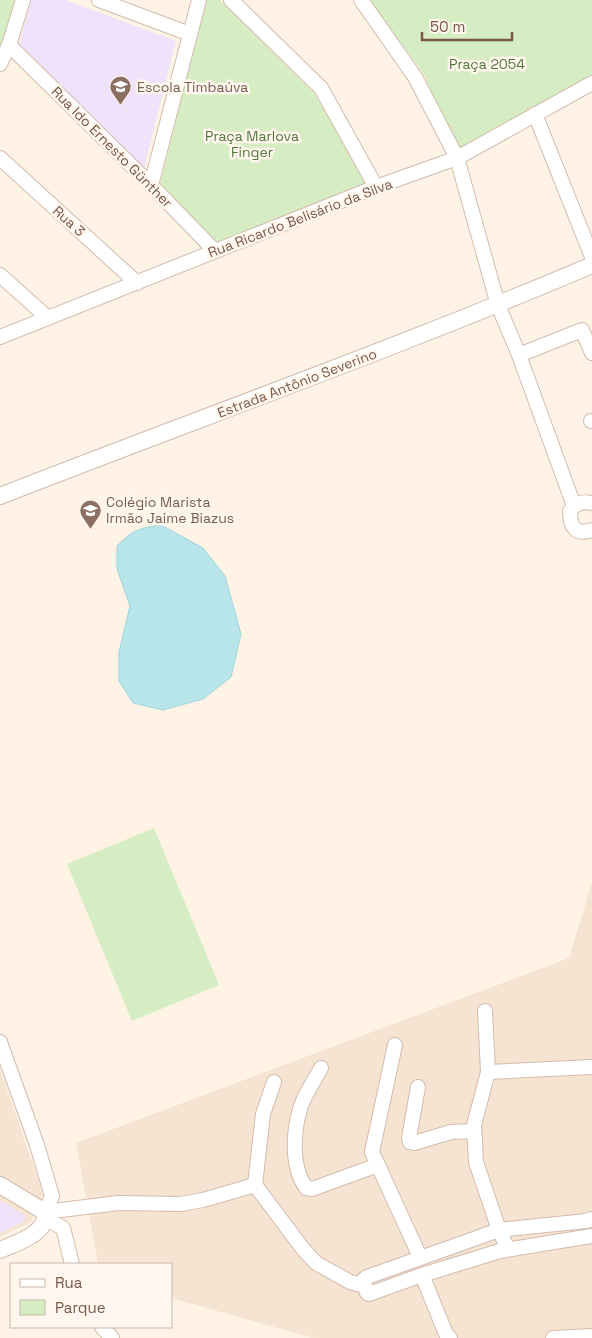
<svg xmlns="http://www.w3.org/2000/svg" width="592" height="1338" font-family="'Space Grotesk',sans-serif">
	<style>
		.residential { fill: #f6e4d3 }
		.education { fill: #f0e2fa }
		.green { fill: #d6ecc2 }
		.water { fill: #b8e5e9; stroke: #9dd5db }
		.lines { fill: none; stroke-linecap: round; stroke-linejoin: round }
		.minor-casing { stroke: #d3bbad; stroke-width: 16 }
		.tertiary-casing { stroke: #d3bbad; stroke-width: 18 }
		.minor { stroke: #fff; stroke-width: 14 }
		.tertiary { stroke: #fff; stroke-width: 16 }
		.labels { text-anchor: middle; stroke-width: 5; stroke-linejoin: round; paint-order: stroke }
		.park-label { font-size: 14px; fill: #52793c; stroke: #fff7ed }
		.education-label { font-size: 14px; fill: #785e54; stroke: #fff7ed; text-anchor: start }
		.street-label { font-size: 14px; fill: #795748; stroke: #fff7ed }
	</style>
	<rect width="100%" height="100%" fill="#fef3e5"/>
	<g class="residential">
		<polygon points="592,882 592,1338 313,1338 171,1298 171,1264 98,1264 76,1143 569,958"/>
		<polygon points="0,1069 43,1193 31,1222 0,1237"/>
	</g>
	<g class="education">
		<polygon points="31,0 66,0 176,41 144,168 19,45"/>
		<polygon points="0,1200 26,1216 23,1222 0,1233"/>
	</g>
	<g class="green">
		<polygon points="0,0 16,0 0,53"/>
		<polygon points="206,0 220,0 314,93 368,185 218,244 160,184"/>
		<polygon points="371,0 592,0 592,78 459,151 423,73 370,1"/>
		<polygon points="154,828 219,985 132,1021 67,864"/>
	</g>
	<path class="water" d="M 161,525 L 203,548 L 225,576 L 241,634 L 231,677 L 203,699 L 163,710 L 133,703 L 119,681 L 119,652 L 130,606 L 117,569 L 117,546 C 132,530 140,528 161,525 Z"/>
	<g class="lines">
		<defs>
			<g id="minor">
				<polyline points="99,0 190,34"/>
				<polyline points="231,0 321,88 376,187"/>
				<polyline points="361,0 415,77 457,158 498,305 519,355 574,506"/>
				<polyline points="9,45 151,185 215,251"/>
				<polyline points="0,64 9,45 23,0"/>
				<polyline points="535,114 592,257"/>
				<polyline points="0,158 137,283"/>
				<polyline points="151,185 199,0"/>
				<polyline points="0,275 48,318"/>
				<polyline points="0,337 376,187 457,158 592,83"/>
				<polyline points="519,355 582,330 592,353"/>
				<polyline points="591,421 592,421"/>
				<path d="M 592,503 C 582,501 576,503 570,511 C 570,526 575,536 592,530"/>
				<polyline points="485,1011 488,1072 474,1125 476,1162 499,1230 508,1249"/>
				<polyline points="0,1042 37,1145 52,1196 45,1212"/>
				<polyline points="395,1045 372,1152 420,1257"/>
				<path d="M 321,1068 C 314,1081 304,1095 300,1109 C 293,1133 291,1167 306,1188 L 312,1189 L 378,1165"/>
				<polyline points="488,1072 592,1067"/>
				<polyline points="418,1087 409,1138 410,1142 414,1143 451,1132 474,1131"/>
				<polyline points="255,1185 263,1114 274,1082"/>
				<polyline points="45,1212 118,1203 181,1204 203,1200 255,1185 303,1249 316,1263 350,1282 365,1286"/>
				<polyline points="46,1219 63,1228 72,1264"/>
				<polyline points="592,1219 586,1221 499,1230 367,1277 363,1280 367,1293 369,1294 422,1275 500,1251 592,1236"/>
				<polyline points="422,1275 446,1334 450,1338"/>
				<polyline points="102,1327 112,1338"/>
				<polyline points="553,1338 592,1336"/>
			</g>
			<g id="tertiary">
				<path d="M 0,496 C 197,419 397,348 592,265"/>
				<path d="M 0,1185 L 45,1212 C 48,1234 16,1243 0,1250"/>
			</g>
		</defs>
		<use href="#minor" class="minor-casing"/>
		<use href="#tertiary" class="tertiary-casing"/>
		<use href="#minor" class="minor"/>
		<use href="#tertiary" class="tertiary"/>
	</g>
	<defs>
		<symbol id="school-pin" viewBox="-11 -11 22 30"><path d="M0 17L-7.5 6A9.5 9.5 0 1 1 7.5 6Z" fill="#8d6e63" stroke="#fff7ed"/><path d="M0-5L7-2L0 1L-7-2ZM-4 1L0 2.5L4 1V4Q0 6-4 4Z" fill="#fff"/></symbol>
	</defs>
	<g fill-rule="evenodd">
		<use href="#school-pin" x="108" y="74" width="25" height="34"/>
		<use href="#school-pin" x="78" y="498" width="25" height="34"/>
	</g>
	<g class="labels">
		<g class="park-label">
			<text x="487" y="69">Praça 2054</text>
			<text x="252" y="141">Praça Marlova<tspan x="252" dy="16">Finger</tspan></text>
		</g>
		<g class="education-label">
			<text x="137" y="92">Escola Timbaúva</text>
			<text x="106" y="507">Colégio Marista<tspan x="106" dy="16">Irmão Jaime Biazus</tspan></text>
		</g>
		<g class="street-label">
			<text transform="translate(112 147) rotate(45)" y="5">Rua Ido Ernesto Günther</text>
			<text transform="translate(300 218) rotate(-21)" y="5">Rua Ricardo Belisário da Silva</text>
			<text transform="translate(69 221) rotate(42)" y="5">Rua 3</text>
			<text transform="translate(297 383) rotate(-21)" y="5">Estrada Antônio Severino</text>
		</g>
	</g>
	<rect x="10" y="1263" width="162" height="65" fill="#fff7ed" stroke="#c9b7ab"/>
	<rect x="20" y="1279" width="25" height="8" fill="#ffffff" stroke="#c9b7ab"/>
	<text x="55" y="1288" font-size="15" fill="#795748">Rua</text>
	<rect x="20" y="1300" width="25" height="15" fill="#d6ecc2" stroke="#c9b7ab"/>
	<text x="55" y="1313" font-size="15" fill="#795748">Parque</text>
	<path d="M422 32v8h90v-8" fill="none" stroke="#795748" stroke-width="2.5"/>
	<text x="430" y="32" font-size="15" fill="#795748" stroke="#fff7ed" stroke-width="4" paint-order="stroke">50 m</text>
</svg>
